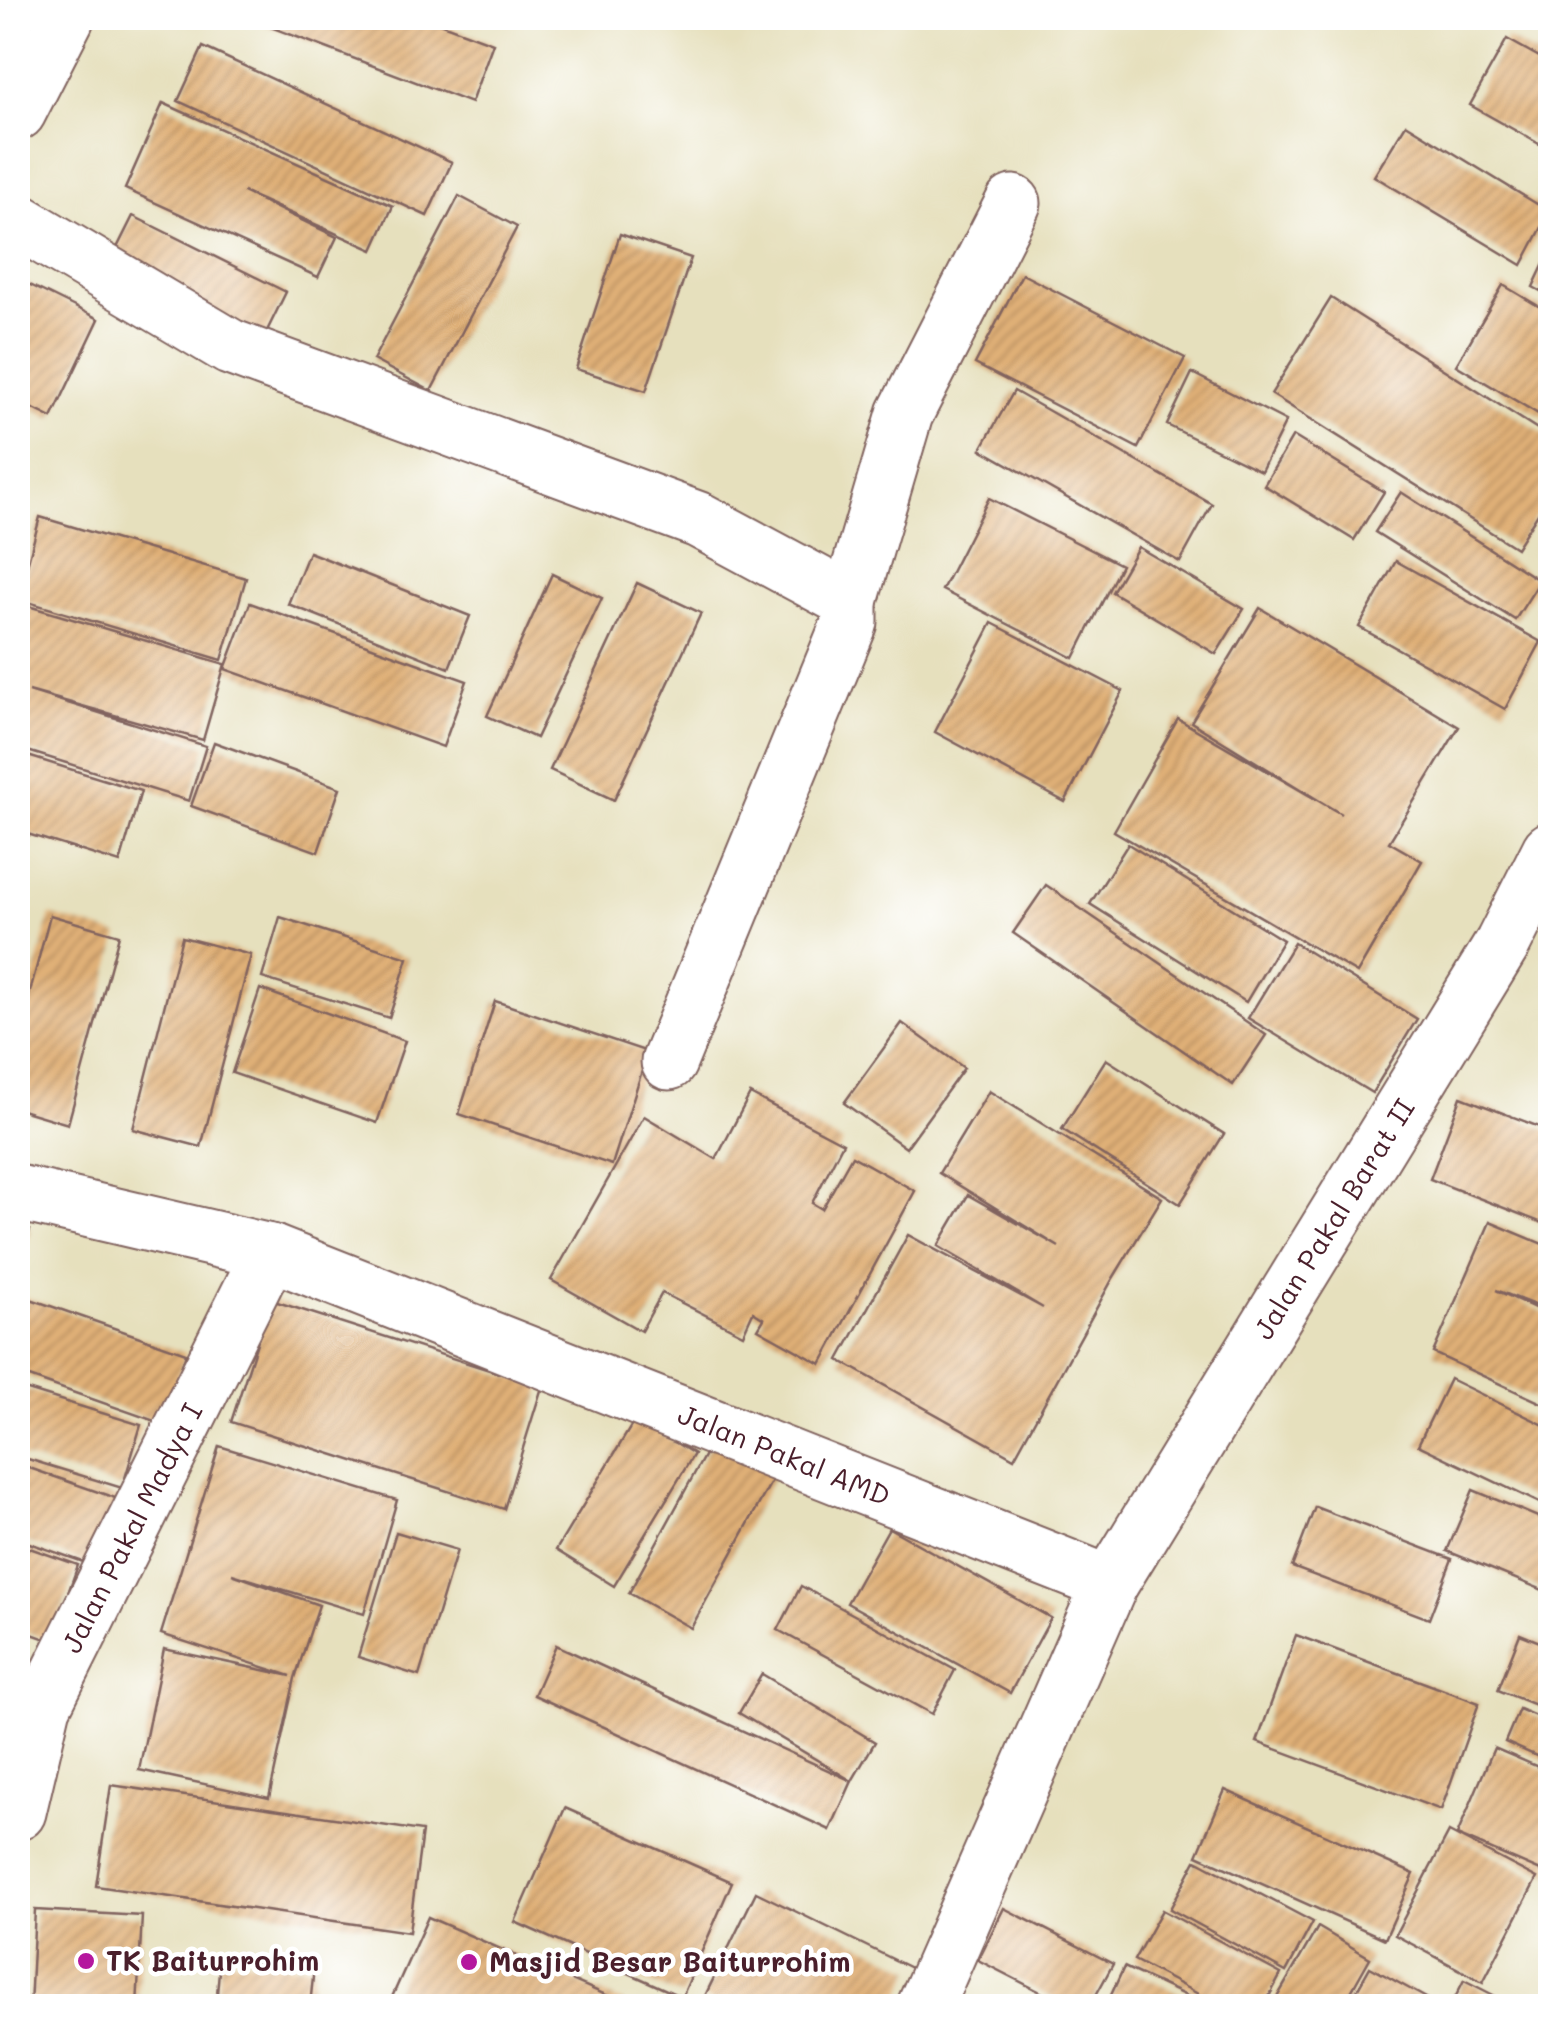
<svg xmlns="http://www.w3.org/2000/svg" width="1568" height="2024" font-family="Mali,sans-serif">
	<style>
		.building { fill: url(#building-hatch) }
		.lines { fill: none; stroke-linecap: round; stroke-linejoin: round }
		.minor-casing { stroke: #81635e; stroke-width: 59 }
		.minor { stroke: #fff; stroke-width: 55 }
		.poi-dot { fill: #b5179e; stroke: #fff; stroke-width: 4 }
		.labels { text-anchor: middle; stroke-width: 9; stroke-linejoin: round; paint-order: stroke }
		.street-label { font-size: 28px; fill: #4a1f2b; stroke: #fff }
		.poi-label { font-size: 28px; font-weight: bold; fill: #4a1f2b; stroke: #fff; text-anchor: start }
	</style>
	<defs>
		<pattern id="building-hatch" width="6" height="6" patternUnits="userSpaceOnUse" patternTransform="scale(2.5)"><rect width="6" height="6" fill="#e0b077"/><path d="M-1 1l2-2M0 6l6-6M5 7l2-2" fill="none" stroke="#b88f62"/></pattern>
	</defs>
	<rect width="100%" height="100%" fill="#fff"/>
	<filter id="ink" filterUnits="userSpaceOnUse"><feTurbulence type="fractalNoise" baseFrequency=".01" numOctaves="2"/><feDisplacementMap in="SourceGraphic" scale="20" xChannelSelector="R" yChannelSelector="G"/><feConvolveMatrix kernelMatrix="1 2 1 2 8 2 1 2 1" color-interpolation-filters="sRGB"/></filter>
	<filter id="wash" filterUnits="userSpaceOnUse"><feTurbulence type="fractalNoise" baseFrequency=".0048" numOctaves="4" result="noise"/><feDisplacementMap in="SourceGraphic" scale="40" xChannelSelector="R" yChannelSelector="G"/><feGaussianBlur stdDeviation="2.25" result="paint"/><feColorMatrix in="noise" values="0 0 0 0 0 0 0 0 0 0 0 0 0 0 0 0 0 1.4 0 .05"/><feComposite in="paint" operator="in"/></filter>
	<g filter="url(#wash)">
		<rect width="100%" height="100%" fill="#e6e0bd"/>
		<g id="blocks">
			<g class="building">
				<polygon points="247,18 426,18 493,43 471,103"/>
				<polygon points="1507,39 1550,63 1550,150 1470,105"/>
				<polygon points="203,47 452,162 427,216 178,101"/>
				<polygon points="163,103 393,206 373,250 243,192 337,237 318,277 125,189"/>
				<polygon points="1406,124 1550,212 1522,265 1374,176"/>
				<polygon points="459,196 517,227 431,391 373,360"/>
				<polygon points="133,216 286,292 261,343 108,266"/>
				<polygon points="620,234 691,258 646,391 576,369"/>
				<polygon points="1550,251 1550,296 1533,287"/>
				<polygon points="1022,274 1185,358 1138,448 975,364"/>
				<polygon points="18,279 99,319 52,418 18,401"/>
				<polygon points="1503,285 1550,313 1550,421 1456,365"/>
				<polygon points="1331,298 1550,437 1550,494 1516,548 1271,394"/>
				<polygon points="1192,373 1286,421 1261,471 1167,425"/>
				<polygon points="1014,391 1212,504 1180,562 981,449"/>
				<polygon points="1293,436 1384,492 1354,540 1264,485"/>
				<polygon points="1401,492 1540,581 1515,620 1375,532"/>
				<polygon points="989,498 1121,565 1074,658 942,590"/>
				<polygon points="40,517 246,578 222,660 18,599"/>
				<polygon points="1138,547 1244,609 1216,654 1112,592"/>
				<polygon points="309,552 470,616 449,668 288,604"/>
				<polygon points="1396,561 1541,642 1505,709 1359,627"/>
				<polygon points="552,574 602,598 536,738 487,716"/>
				<polygon points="637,583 701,613 614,800 550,770"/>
				<polygon points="18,603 225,664 203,740 29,691 206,746 189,801 18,748"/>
				<polygon points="250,603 467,681 443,747 225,669"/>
				<polygon points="1260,608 1459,727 1389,842 1422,861 1357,973 1114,831 1178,719 1341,814 1191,722"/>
				<polygon points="992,623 1123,691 1065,802 935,732"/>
				<polygon points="214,742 340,788 318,852 191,806"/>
				<polygon points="18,753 141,791 120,863 18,831"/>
				<polygon points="1128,844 1283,940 1246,1002 1090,904"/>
				<polygon points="1046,885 1266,1035 1233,1085 1013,933"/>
				<polygon points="50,915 119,935 68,1124 18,1109 18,1038"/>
				<polygon points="280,917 408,958 389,1018 262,978"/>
				<polygon points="182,937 251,955 201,1147 133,1129"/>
				<polygon points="1294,943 1417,1019 1372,1093 1248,1018"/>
				<polygon points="18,967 27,970 19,999 18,999"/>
				<polygon points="260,989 405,1041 377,1123 232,1073"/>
				<polygon points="495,1001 648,1052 612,1165 459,1114"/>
				<polygon points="902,1023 964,1068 906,1148 844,1103"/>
				<polygon points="1106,1059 1224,1134 1180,1204 1062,1129"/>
				<polygon points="989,1091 1162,1198 1112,1280 1014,1458 839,1360 908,1235 1043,1308 938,1246 968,1195 1059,1247 939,1173"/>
				<polygon points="750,1094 843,1143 812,1203 822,1209 852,1156 915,1191 821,1364 758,1329 764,1319 753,1312 743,1334 662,1293 641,1331 551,1280 644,1116 716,1159"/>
				<polygon points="1461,1097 1550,1131 1550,1226 1430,1179"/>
				<polygon points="1490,1222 1550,1247 1550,1311 1496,1290 1550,1315 1550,1407 1433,1353"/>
				<polygon points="18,1226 30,1230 18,1267"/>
				<polygon points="19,1295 186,1353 163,1424 18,1373"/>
				<polygon points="271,1300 542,1387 504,1509 231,1422"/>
				<polygon points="1450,1379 1550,1428 1550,1508 1418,1445"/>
				<polygon points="18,1387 141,1425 122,1488 18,1456"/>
				<polygon points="636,1418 694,1454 614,1586 556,1550"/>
				<polygon points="714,1438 776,1473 691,1628 629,1593"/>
				<polygon points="219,1446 397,1500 364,1614 232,1574 319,1605 295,1678 269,1798 139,1770 164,1649 291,1676 161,1634"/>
				<polygon points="18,1464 124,1501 100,1568 18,1539"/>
				<polygon points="1473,1490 1550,1522 1550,1593 1447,1551"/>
				<polygon points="1315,1507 1452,1559 1429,1619 1292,1567"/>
				<polygon points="889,1528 1051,1618 1010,1693 847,1603"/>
				<polygon points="396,1532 457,1550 419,1676 358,1657"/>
				<polygon points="18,1544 78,1565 51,1641 18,1629"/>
				<polygon points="801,1586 955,1670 932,1714 778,1630"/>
				<polygon points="1520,1634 1550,1646 1550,1711 1498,1690"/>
				<polygon points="1296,1635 1479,1703 1441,1810 1257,1742"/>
				<polygon points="556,1645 852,1781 830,1830 534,1695"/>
				<polygon points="762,1674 875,1742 852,1781 739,1713"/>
				<polygon points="1519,1709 1550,1722 1550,1762 1505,1742"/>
				<polygon points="1494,1748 1550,1772 1550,1875 1457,1835"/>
				<polygon points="111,1785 422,1831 409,1932 96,1886"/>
				<polygon points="1225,1790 1414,1874 1385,1939 1197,1855"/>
				<polygon points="565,1808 732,1882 682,1997 515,1922"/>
				<polygon points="1449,1832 1537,1878 1483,1982 1395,1935"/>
				<polygon points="1196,1860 1313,1922 1286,1972 1170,1909"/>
				<polygon points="756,1892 913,1969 895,2006 721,2006 704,1998"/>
				<polygon points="1004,1908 1113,1964 1090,2006 1068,2006 978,1960"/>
				<polygon points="35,1910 142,1916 137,2006 30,2006"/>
				<polygon points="1162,1910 1281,1974 1264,2006 1221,2006 1134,1960"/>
				<polygon points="428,1917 631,2006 388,2006"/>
				<polygon points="1318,1927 1370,1958 1343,2006 1272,2006"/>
				<polygon points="220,1959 314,1967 310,2006 216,2006"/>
				<polygon points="1124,1967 1208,2006 1106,2006"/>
				<polygon points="1370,1967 1437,2004 1435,2006 1348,2006"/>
				<polygon points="1464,1980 1515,2006 1451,2006"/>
			</g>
		</g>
	</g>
	<g filter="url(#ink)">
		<use href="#blocks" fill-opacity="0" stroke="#81635e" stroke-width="2.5"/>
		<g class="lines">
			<defs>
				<g id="minor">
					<polyline points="18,112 66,18"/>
					<polyline points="18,221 230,347 699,520 850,601 850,622 669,1062"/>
					<polyline points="850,601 905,414 1013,203"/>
					<polyline points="18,1193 270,1252 1110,1584"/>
					<polyline points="18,1812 43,1706 270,1252"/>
					<polyline points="925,2006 1110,1584 1503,943 1550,850"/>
				</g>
			</defs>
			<use href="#minor" class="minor-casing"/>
			<use href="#minor" class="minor"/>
		</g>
	</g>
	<g class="poi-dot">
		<circle cx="86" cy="1961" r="10"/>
		<circle cx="469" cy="1962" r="10"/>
	</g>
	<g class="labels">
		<g class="street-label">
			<text transform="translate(1334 1219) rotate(-58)" y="10">Jalan Pakal Barat II</text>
			<text transform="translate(784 1455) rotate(22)" y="10">Jalan Pakal AMD</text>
			<text transform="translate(132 1528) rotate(-63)" y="10">Jalan Pakal Madya I</text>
		</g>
		<g class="poi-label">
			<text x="106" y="1971">TK Baiturrohim</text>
			<text x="489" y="1972">Masjid Besar Baiturrohim</text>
		</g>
	</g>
	<rect width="1568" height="2024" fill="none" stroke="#fff" stroke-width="60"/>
</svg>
